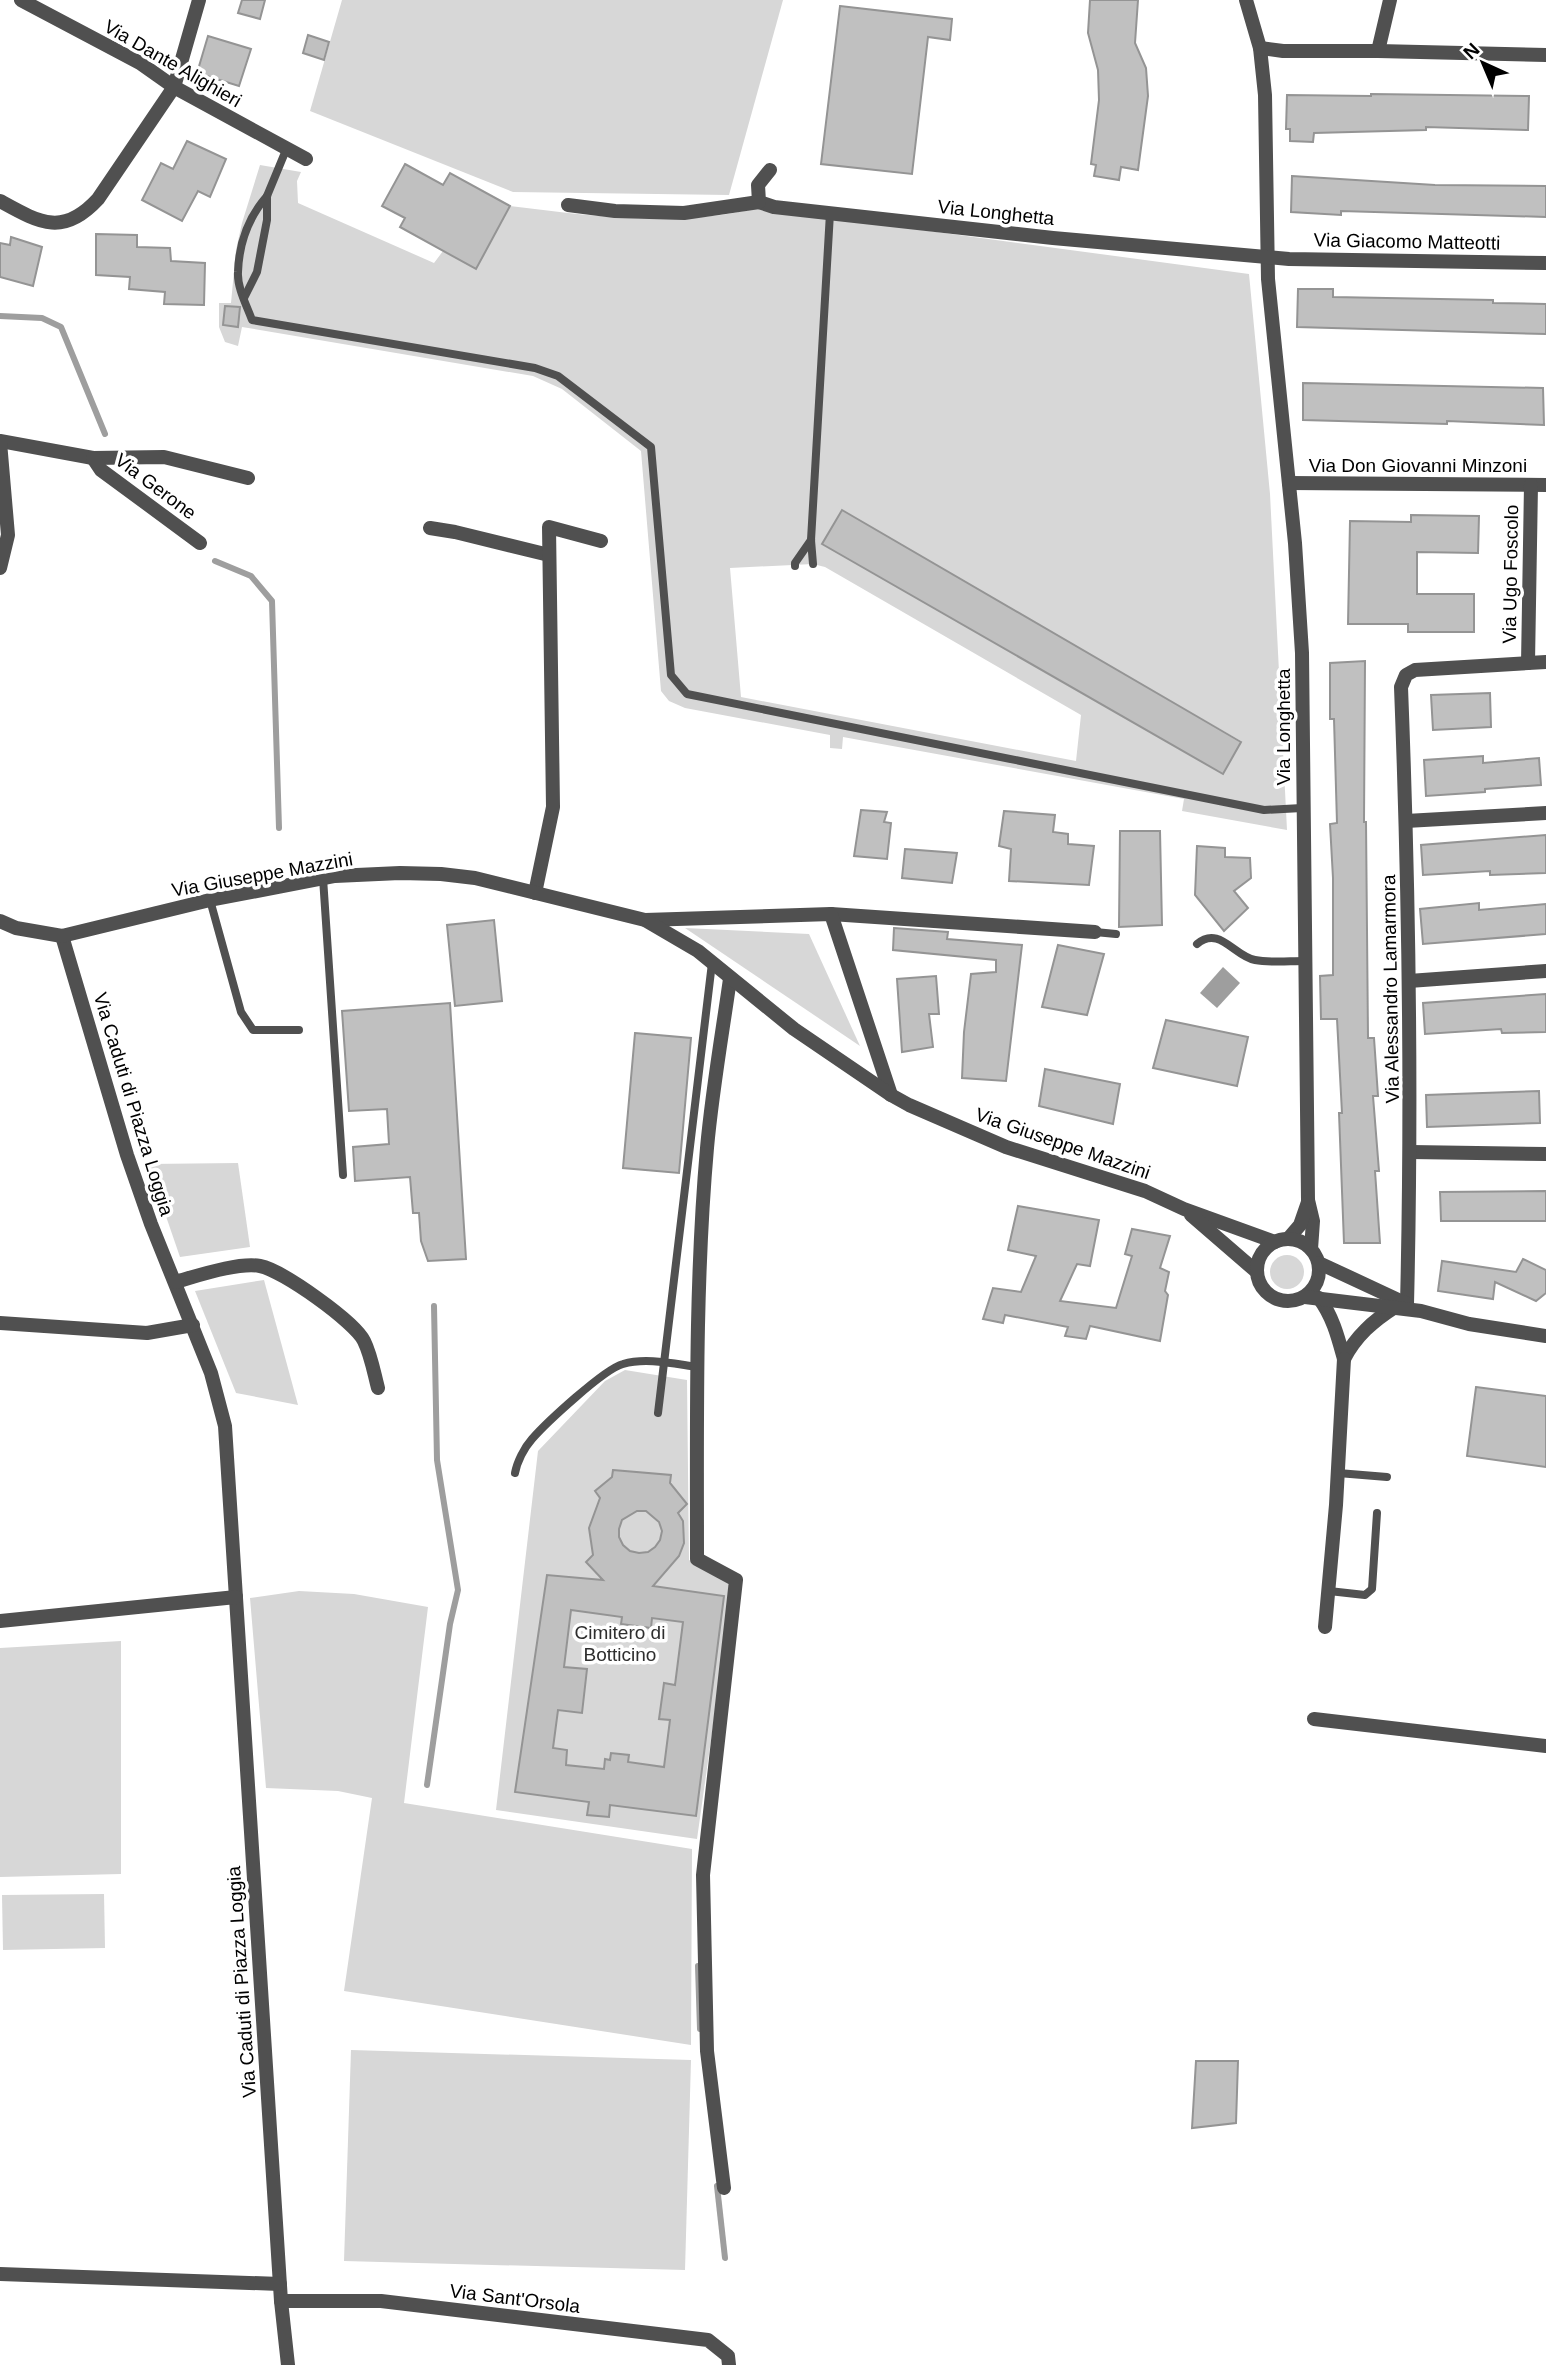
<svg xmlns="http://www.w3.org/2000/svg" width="1546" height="2365" font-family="Arial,sans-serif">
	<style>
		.green { fill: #d7d7d7; fill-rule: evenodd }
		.water { fill: #9e9e9e }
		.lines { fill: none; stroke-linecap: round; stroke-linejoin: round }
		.stream { stroke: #9e9e9e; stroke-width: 6 }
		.building { fill: #c0c0c0; stroke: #949494; stroke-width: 2; fill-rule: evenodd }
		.service { stroke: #505050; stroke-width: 8 }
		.minor { stroke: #505050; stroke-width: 14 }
		.tertiary { stroke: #505050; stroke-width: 14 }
		.labels { text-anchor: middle; stroke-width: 7; stroke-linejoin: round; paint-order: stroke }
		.street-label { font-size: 19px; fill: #000; stroke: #fff }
		.park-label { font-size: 19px; fill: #2e2e2e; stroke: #fff }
	</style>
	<rect width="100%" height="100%" fill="#fff"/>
	<g class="green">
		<polygon points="342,0 783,0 729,195 513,192 310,111"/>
		<path d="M 260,165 L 301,172 L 297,181 L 298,203 L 434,263 L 443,251 L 475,268 L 510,206 C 592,216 675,228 758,208 L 1249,274 L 1270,494 L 1287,830 L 1182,811 L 1184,799 L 843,737 L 842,749 L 830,748 L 830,735 L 685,708 L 669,701 L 661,691 L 641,451 L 562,389 L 533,376 L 242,327 L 238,346 L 225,342 L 219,327 L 219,303 L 231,303 L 236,250 L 242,223 ZM 842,511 L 1110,667 L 1091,699 L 823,544 ZM 813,564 L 825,567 L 1081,715 L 1076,761 L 741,697 L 730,568 ZM 1118,671 L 1241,741 L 1223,773 L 1100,703 Z"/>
		<polygon points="685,928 809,934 860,1046"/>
		<polygon points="238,1163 250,1247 180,1257 148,1164"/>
		<circle cx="1287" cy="1272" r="17"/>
		<polygon points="264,1280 298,1405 236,1393 195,1291"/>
		<polygon points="625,1370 687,1380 689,1560 733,1584 697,1839 496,1810 538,1451 605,1381"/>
		<polygon points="299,1591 354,1594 428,1607 404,1803 692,1849 691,2045 344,1991 372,1798 338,1791 266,1788 250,1598"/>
		<polygon points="121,1641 121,1874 0,1877 0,1648"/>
		<polygon points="104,1894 105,1948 3,1950 2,1895"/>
		<polygon points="351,2050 691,2060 685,2270 344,2261"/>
	</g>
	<polygon class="water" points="1223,967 1240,983 1217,1008 1200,993"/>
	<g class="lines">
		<g class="stream">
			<polyline points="0,316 42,318 61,327 105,434"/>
			<polyline points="215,561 251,576 272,601 279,828"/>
			<polyline points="427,1785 450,1624 458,1590 437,1460 434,1306"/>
			<polyline points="698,1966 700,2029"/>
			<polyline points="717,2186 725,2258"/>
		</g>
	</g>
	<g class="building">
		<polygon points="242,0 265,0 260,19 238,13"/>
		<polygon points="1090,0 1138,0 1135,43 1146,68 1148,96 1138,170 1121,167 1119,180 1094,176 1096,165 1091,164 1099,100 1098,70 1088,33"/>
		<polygon points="840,6 952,19 950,40 928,37 912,174 821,164"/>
		<polygon points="308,35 329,42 324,60 303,53"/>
		<polygon points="208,36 251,49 239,86 197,73"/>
		<polygon points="1371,94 1529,96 1528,130 1426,127 1426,130 1314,133 1313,142 1290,141 1290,129 1286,129 1287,95 1371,96"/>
		<polygon points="187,141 226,159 210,197 198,191 182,221 142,200 161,163 173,169"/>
		<polygon points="405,164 443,185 450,173 510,206 476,269 400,227 405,218 382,206"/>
		<polygon points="1292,176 1435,185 1546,186 1546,217 1341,211 1341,215 1291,212"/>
		<polygon points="96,234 137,235 137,247 170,248 171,261 205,263 204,305 164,304 165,292 129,289 130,277 96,275"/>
		<polygon points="11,237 42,247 33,286 0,277 0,243 10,245"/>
		<polygon points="1298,289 1333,289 1333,297 1493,300 1493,303 1546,304 1546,334 1297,327"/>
		<polygon points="225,306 240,307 238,327 223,325"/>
		<polygon points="1303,383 1543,388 1544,425 1447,421 1447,424 1303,420"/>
		<polygon points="842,510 1241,742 1223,774 822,544"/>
		<polygon points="1411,515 1479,516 1478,553 1417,552 1417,594 1474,594 1474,632 1408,632 1408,624 1348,624 1350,521 1411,522"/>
		<polygon points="1365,661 1364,822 1366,822 1368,1038 1374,1038 1378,1096 1373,1096 1379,1171 1375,1171 1380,1243 1344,1243 1339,1113 1342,1113 1337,1019 1321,1019 1320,976 1333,975 1333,878 1330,824 1337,823 1334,719 1330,719 1330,663"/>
		<polygon points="1490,693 1491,727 1433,730 1431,695"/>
		<polygon points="1483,756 1483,763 1539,758 1541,785 1485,789 1485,792 1426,796 1424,760"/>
		<polygon points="861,810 887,812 884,822 891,823 887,859 854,856"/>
		<polygon points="1004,811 1055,815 1053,832 1068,834 1068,844 1094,846 1089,885 1009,881 1011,849 999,846"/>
		<polygon points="1120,831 1160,831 1162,925 1119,927"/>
		<polygon points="1546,835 1546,873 1490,875 1490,871 1423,875 1421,845"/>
		<polygon points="1197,846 1225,848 1225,857 1250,858 1251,878 1234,891 1248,908 1224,931 1195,895"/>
		<polygon points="905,849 957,853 952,883 902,878"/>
		<polygon points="1479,903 1479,910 1546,904 1546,934 1423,944 1420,909"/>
		<polygon points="494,920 502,1001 455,1006 447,925"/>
		<polygon points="894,928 948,932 947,939 1022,945 1006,1081 962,1078 964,1032 971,974 996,972 996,960 893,950"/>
		<polygon points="1058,945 1104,954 1087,1015 1042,1007"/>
		<polygon points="936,976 939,1014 929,1014 933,1047 902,1052 897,979"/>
		<polygon points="1546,994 1546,1032 1502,1033 1501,1029 1425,1034 1423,1003"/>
		<polygon points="450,1003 466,1259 428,1261 421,1241 419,1213 413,1213 410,1177 355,1181 353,1147 389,1144 387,1109 349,1111 342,1011"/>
		<polygon points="1166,1020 1248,1037 1237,1086 1153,1068"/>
		<polygon points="635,1033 691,1038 679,1173 623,1168"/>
		<polygon points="1045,1069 1120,1084 1113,1124 1039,1106"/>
		<polygon points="1539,1091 1540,1123 1427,1127 1426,1095"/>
		<polygon points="1546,1191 1546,1221 1441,1221 1440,1192"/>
		<polygon points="1018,1206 1099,1220 1090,1266 1077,1264 1060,1301 1116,1308 1132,1256 1125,1254 1132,1229 1170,1236 1160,1268 1169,1272 1165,1291 1168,1295 1160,1341 1090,1326 1086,1339 1065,1336 1068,1327 1005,1315 1003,1323 983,1319 993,1288 1021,1292 1036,1256 1008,1250"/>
		<polygon points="1523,1259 1546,1270 1546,1293 1536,1301 1495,1282 1493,1299 1438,1291 1442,1261 1516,1272"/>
		<polygon points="1476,1387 1546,1396 1546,1467 1467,1456"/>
		<path d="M 613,1470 L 671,1475 L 670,1483 L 687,1504 L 678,1513 L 683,1521 L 684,1543 L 679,1556 L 653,1586 L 724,1596 L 696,1816 L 610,1805 L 609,1817 L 587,1815 L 589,1802 L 515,1792 L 547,1575 L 603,1580 L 586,1562 L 593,1555 L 589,1528 L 600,1498 L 595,1491 L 612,1477 ZM 637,1511 L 646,1511 L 659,1522 L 662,1531 L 660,1540 L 655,1547 L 648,1552 L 639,1553 L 630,1551 L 623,1545 L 619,1537 L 619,1529 L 622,1520 ZM 571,1610 L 622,1617 L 621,1624 L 651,1628 L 652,1618 L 683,1622 L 675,1685 L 664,1683 L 659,1719 L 670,1720 L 664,1767 L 628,1762 L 629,1755 L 611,1753 L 610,1760 L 605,1759 L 604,1769 L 566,1765 L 567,1750 L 553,1748 L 558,1710 L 582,1713 L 587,1669 L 564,1667 Z"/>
		<polygon points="1196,2061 1238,2061 1236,2123 1192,2128"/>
	</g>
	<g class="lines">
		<g class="service">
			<path d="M 267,196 C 248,218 239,242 238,272 C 237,288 247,306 252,320 L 535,368 L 558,376 L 651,447 L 671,675 L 687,694 L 1264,810 L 1302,808"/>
			<polyline points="244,298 257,272 267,220 267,196 286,150"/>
			<polyline points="813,564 811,540 830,213"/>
			<polyline points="795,566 795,563 811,540"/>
			<polyline points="323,878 343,1175"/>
			<polyline points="210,900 241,1012 253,1030 299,1030"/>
			<polyline points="1095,932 1116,934"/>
			<path d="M 1197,944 C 1219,925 1234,956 1255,960 C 1271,963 1288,961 1305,961"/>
			<polyline points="658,1413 712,963"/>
			<path d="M 515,1473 C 517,1462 524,1448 532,1439 C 546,1423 604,1369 623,1364 C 646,1357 675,1364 698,1367"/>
			<polyline points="1338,1473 1387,1477"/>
			<polyline points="1329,1591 1365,1595 1372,1589 1377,1513"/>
		</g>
		<g class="minor">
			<polyline points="21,0 140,63 174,87 306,159"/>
			<polyline points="1246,0 1260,48 1265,95 1268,279 1295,543 1302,653 1308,1200 1313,1221 1311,1249"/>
			<polyline points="1260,48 1283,51 1378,51 1546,55"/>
			<polyline points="1378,51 1390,0"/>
			<polyline points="770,170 758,185 759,202 774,207 1053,238 1289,259 1546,263"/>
			<path d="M 0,201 C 40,223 63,237 98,199 L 174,87 L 199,0"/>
			<polyline points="568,205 615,211 684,213 759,202"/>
			<polyline points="0,441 93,458 164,457 248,478"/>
			<polyline points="0,442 8,535 0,568"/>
			<polyline points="93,458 101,470 200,543"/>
			<polyline points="1289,483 1546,485"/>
			<polyline points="430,528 455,532 549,555"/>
			<polyline points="1528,663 1531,485"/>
			<polyline points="1406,821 1546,813"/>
			<polyline points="535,893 553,807 549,527 601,541"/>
			<polyline points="831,914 1095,932"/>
			<polyline points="645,920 831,914 891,1095"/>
			<polyline points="62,936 127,1155 151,1224 211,1373 225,1426 281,2301 288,2365"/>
			<polyline points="1409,981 1546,971"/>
			<polyline points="1411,1152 1546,1154"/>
			<polyline points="1288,1239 1300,1225 1308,1202"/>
			<path d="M 175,1282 C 197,1276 238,1262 260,1266 C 282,1270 355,1322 364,1341 C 371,1355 374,1373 378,1388"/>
			<path d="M 1319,1298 C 1333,1317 1338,1337 1344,1359 C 1356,1336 1373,1321 1395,1307"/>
			<path d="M 1407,1304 C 1412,1098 1409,893 1401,687 L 1406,675 L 1415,670 L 1546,662"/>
			<polyline points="0,1323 147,1333 193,1325"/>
			<polyline points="0,1621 236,1597"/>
			<polyline points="1325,1627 1336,1505 1344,1359"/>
			<polyline points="1314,1719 1546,1746"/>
			<path d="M 724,2188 L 707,2051 L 703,1875 L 736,1580 L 697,1559 C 697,1422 695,1284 707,1148 C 712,1092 722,1035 730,979"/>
			<polyline points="0,2274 280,2284"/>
			<polyline points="281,2301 381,2301 708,2340 728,2356 729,2365"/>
		</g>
		<g class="tertiary">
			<polyline points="0,921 16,928 62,936 210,900 335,876 400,873 441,874 475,878 645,920 698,951 794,1029 891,1095 909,1105 1006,1147 1145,1191 1184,1209 1275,1242"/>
			<polyline points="1191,1215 1257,1272"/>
			<circle cx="1288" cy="1270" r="31"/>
			<polyline points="1319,1263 1407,1304"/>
			<polyline points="1305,1297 1421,1311 1469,1324 1546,1336"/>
		</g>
	</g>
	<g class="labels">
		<g class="street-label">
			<text transform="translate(173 63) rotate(30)" y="7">Via Dante Alighieri</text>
			<text transform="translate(996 212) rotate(6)" y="7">Via Longhetta</text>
			<text transform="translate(1407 241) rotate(1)" y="7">Via Giacomo Matteotti</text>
			<text x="1418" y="472">Via Don Giovanni Minzoni</text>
			<text transform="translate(156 486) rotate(37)" y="7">Via Gerone</text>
			<text transform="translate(1510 574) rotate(-89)" y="7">Via Ugo Foscolo</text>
			<text transform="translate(1283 727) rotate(-90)" y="7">Via Longhetta</text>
			<text transform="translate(262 874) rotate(-10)" y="7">Via Giuseppe Mazzini</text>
			<text transform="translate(1390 989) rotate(-91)" y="7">Via Alessandro Lamarmora</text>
			<text transform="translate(134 1104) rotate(73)" y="7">Via Caduti di Piazza Loggia</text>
			<text transform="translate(1063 1143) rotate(19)" y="7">Via Giuseppe Mazzini</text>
			<text transform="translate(241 1982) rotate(-94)" y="7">Via Caduti di Piazza Loggia</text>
			<text transform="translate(515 2298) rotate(7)" y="7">Via Sant'Orsola</text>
		</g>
		<g class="park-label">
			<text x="620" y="1639">Cimitero di<tspan x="620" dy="22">Botticino</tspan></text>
		</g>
	</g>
	<g transform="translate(1483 63) rotate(316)" stroke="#ffffff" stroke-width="5" paint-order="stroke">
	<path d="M0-5L12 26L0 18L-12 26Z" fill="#000000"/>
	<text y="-10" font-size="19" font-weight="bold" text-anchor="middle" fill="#000000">N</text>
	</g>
</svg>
